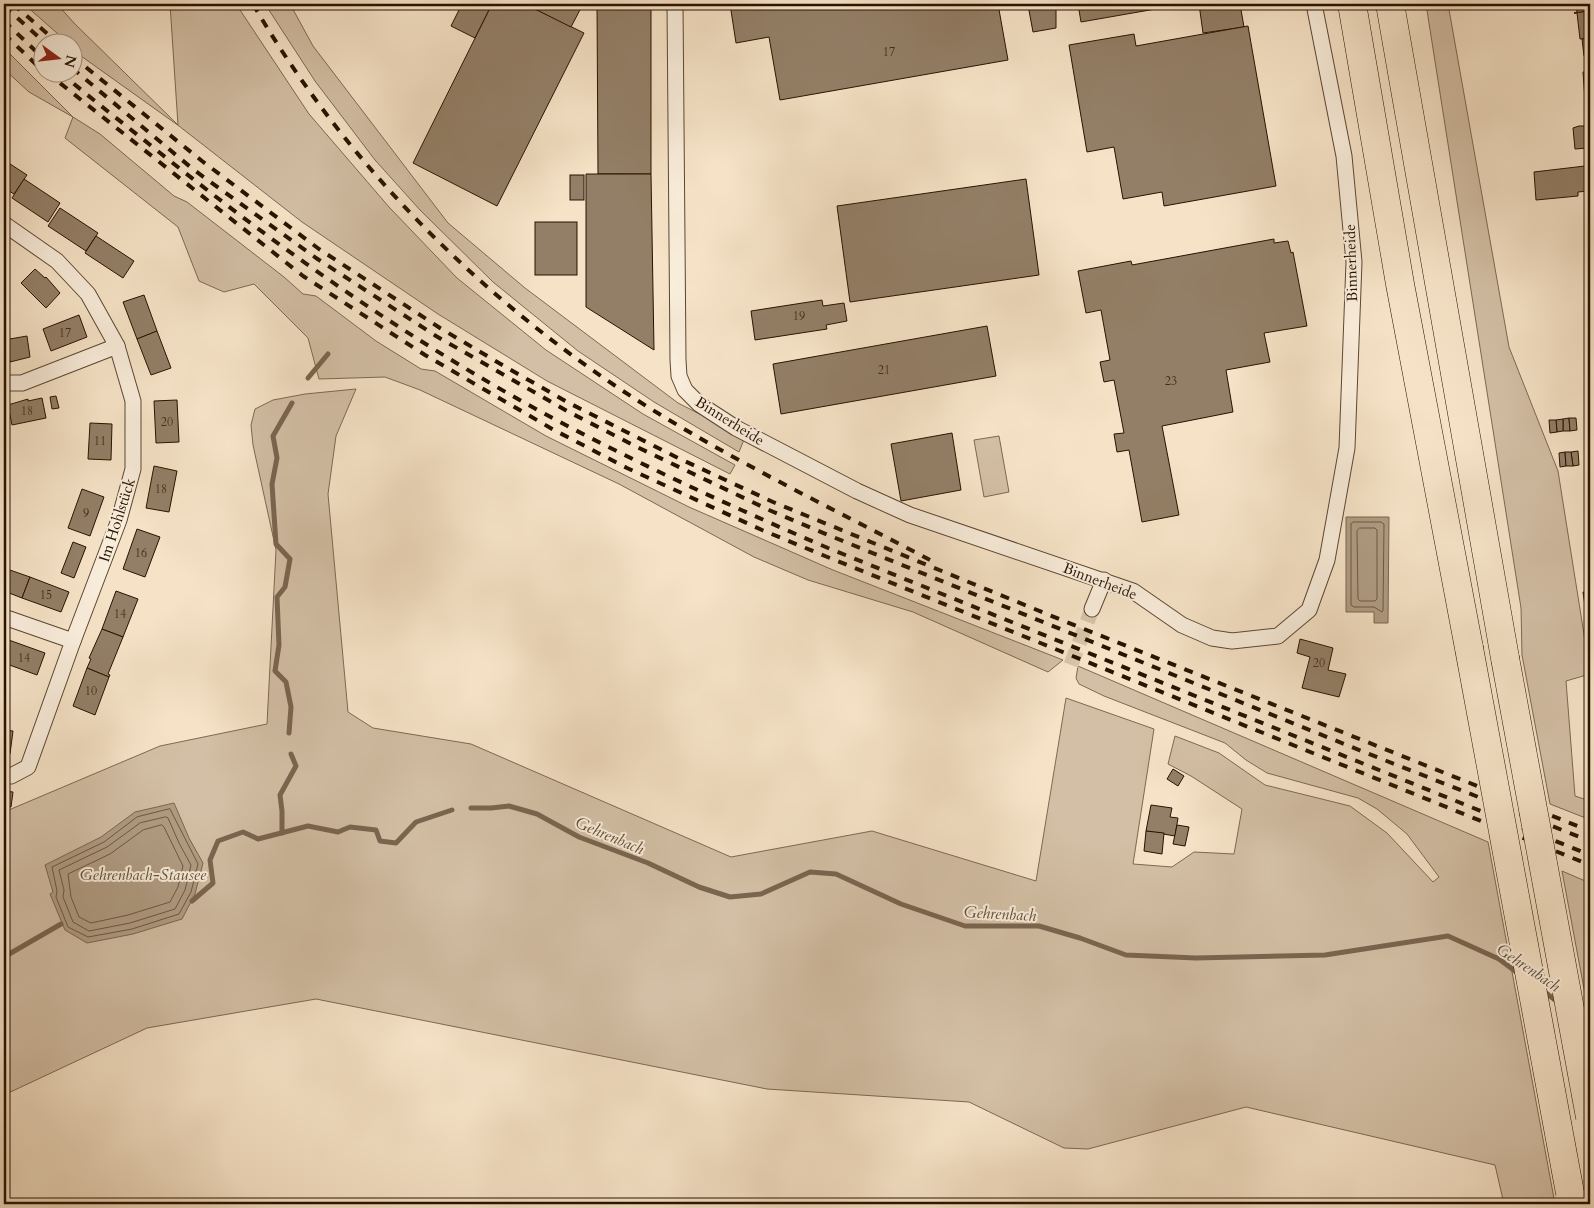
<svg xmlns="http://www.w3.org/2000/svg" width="1594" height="1208" font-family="Cardo,serif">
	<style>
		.green { fill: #d3bfa5; stroke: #7e6852 }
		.water { fill: #b09c83; stroke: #7a654f }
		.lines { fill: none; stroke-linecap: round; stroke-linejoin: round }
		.shore { stroke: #6c5742; stroke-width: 1 }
		.stream { stroke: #7a654f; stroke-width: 5 }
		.building { fill: #937f67; stroke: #281200 }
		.street-tunnel { stroke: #d7c4a9; stroke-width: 15; stroke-dasharray: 15 8; stroke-linecap: butt }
		.street-casing { stroke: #5c4632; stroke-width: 17 }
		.highway-casing { stroke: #281200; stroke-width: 29 }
		.street { stroke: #f9eddb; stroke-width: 15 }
		.highway { stroke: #f6e3c7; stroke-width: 28 }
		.rail { stroke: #281200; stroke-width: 4; stroke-dasharray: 9 9; stroke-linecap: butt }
		.highway-bridge-casing { stroke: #281200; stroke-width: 29; stroke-linecap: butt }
		.highway-bridge { stroke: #f6e3c7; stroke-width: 28 }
		.labels { text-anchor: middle; stroke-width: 4; stroke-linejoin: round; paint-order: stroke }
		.number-label { font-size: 12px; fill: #432d1a }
		.street-label { font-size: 15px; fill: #281200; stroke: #f9eddb }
		.water-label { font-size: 16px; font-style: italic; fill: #65503b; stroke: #f9eddb }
	</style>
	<rect width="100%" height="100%" fill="#f6e3c7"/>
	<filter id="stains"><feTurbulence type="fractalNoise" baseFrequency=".004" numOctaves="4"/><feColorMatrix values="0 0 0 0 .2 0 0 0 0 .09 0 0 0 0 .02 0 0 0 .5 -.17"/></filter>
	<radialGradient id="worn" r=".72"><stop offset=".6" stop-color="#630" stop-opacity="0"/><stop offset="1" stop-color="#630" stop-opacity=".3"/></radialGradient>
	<g class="green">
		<polygon points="24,4 57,4 74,23 178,125 170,4 236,4 309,114 389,207 457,278 546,350 643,414 735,465 730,474 547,381 438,314 302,222 179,126 81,56 73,48 72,42 67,42"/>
		<polygon points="265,4 290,4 313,46 448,223 525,288 678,403 745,437 739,452 654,402 578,351 493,282 420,210 375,160 315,81"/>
		<polygon points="1426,4 1448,4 1509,347 1558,471 1590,672 1590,674 1566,681 1575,796 1590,801 1590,816 1583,817 1550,804 1522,655 1521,608"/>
		<polygon points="4,48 73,117 100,134 174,196 187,202 284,277 303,294 316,296 376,341 421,369 435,371 546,436 689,507 833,570 1063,660 1048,672 913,612 808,580 754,557 619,484 420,390 385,377 319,379 308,338 254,284 224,292 199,281 178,227 65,138 73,117 29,92 4,69"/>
		<polygon points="356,389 336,436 328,494 348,712 373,728 471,744 731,857 872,831 1036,881 1066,698 1154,729 1133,864 1172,867 1194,852 1234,854 1242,809 1191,776 1168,764 1175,736 1219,753 1265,785 1350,806 1387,833 1433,882 1439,877 1407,834 1377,809 1358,798 1267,773 1246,760 1225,743 1104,696 1079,684 1076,678 1078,666 1488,842 1555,1204 1504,1204 1495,1165 1246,1107 1088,1149 1064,1148 969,1102 767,1089 316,999 147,1028 4,1095 4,812 160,746 267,724 276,550 253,445 251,425 255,409 273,400 305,394"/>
		<polygon points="999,436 1009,492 984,497 974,440"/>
		<polygon points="1562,871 1590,883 1590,1021"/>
	</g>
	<g class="water">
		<polygon points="1346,517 1389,517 1388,623 1374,623 1374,612 1346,612"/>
		<polygon points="174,803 189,838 203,863 195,894 182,919 133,934 87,943 65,930 50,894 53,892 45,865 101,837 135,812"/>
	</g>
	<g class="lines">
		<g class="shore">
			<polygon points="1354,522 1381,522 1384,524 1383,610 1382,612 1374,607 1354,607 1351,605 1351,524"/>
			<polygon points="1360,528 1375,528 1377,530 1377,599 1375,601 1360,601 1358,599 1357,531"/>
			<polygon points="170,809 198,864 191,892 179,914 132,929 88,937 68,927 56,897 57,891 52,867 104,842 137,817"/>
			<polygon points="166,817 168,818 179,843 191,865 185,890 175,909 130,923 89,931 73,922 63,897 64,890 59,870 107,847 140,823"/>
			<polygon points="162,825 164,827 183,866 178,887 170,902 128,915 91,923 79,917 71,897 68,874 110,854 143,830"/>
		</g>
		<g class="stream">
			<polyline points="308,378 328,354"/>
			<polyline points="289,733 291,707 286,682 275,671 279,645 277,597 285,587 290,559 276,544 272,484 277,458 273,436 292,403"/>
			<polyline points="471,808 491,808 509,806 537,814 579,837 648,863 699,887 730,897 761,894 810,872 836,874 901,904 965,926 1039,926 1080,938 1126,955 1196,958 1325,955 1448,936 1499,959 1519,974"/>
			<polyline points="282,833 282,811 280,795 296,766 291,754"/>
			<polyline points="192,901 213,883 210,860 218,841 243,832 258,839 308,826 338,832 350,827 376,830 380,841 396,843 416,822 452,810"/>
			<polyline points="4,957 61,924"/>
			<polyline points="1542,990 1559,1003"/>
		</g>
	</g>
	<g class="building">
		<polygon points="462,4 492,4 475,38 451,26"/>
		<polygon points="492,4 525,4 584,33 497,206 413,163"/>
		<polygon points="525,4 577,4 582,6 571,27"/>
		<polygon points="597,4 651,4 651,174 598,174"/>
		<polygon points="730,4 998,4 1008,60 780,100 769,37 736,43"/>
		<polygon points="1033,4 1056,4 1056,28 1033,32 1028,5"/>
		<polygon points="1078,4 1166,4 1167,7 1081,22"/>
		<polygon points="1199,4 1240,4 1244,27 1203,33"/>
		<polygon points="1576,4 1590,4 1590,11 1574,13 1577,12"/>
		<polygon points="1590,11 1590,38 1580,39 1577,13 1574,13"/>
		<polygon points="1248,26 1276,186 1164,206 1162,192 1123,199 1114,147 1087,152 1069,45 1134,34 1136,46"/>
		<polygon points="1590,38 1590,55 1584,56 1582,39"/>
		<polygon points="1590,71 1590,98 1585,99 1583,72"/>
		<polygon points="1579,126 1588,126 1590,130 1590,157 1588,157 1587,148 1575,149 1573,128"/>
		<polygon points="4,160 27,175 14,194 4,188"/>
		<polygon points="1585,166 1588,191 1578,192 1578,196 1536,200 1534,172"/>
		<polygon points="586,174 651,174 654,350 586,307"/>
		<rect x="570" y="175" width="14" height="25"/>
		<polygon points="24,179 60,203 48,222 12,198"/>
		<polygon points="1026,179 1039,275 850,302 837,206"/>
		<polygon points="60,208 98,233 86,251 48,226"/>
		<rect x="535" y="222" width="42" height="53"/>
		<polygon points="96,236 134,261 123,278 85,253"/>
		<polygon points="1274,239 1274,243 1288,241 1291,253 1293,252 1307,326 1264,333 1270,362 1226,370 1233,412 1162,426 1179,515 1142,522 1129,450 1117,452 1114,434 1124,433 1114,380 1104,382 1100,362 1110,360 1101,310 1086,313 1078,271 1131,261 1132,265"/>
		<polygon points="35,269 45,278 46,277 60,293 46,308 21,283"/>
		<polygon points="144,295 157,331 137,339 123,302"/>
		<polygon points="822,300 823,306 844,303 847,321 826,325 827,329 755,340 751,311"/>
		<polygon points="79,315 87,337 51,351 43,329"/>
		<polygon points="987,326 996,376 781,414 773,364"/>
		<polygon points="157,331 171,368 151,375 137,339"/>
		<polygon points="27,336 30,357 10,362 10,360 4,361 4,340"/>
		<polygon points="56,396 59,408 52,409 50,397"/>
		<polygon points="42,398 46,418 12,425 8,405 28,399 28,401"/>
		<polygon points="177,400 179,442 156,443 154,401"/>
		<polygon points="1569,418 1570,431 1563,431 1563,419"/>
		<polygon points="1569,418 1576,418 1577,430 1570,431"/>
		<polygon points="1563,419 1563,431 1557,432 1556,420"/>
		<polygon points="1549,420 1556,420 1557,432 1550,433"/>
		<polygon points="90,423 112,424 111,460 88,459"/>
		<polygon points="952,433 961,490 901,501 891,444"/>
		<polygon points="1578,451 1579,465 1573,466 1571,452"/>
		<polygon points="1565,452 1566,466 1560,467 1559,453"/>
		<polygon points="1565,452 1571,452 1573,466 1566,466"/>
		<polygon points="154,466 177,471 169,512 146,508"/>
		<polygon points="82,489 104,497 90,536 68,528"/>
		<polygon points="137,529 160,537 145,577 123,569"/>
		<polygon points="73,542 86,547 74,578 61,573"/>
		<polygon points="4,568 30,577 22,598 4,591"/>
		<polygon points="30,577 69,592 61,612 22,598"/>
		<polygon points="116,591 138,599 123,637 102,629"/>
		<polygon points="1583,592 1590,592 1590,605 1585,606"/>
		<polygon points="102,629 123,637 108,674 110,675 109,677 87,668 91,659 89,658"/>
		<polygon points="6,639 45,653 37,675 4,663 4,646"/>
		<polygon points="1300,639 1333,648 1328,670 1346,674 1339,697 1302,688 1310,657 1297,653"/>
		<polygon points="87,668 109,677 95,715 73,706"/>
		<polygon points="4,730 13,731 10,754 4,754"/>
		<polygon points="1173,769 1184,776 1178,786 1167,779"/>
		<polygon points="4,791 13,792 11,807 4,806"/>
		<polygon points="1151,805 1172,808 1170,817 1178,818 1175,836 1146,831"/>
		<polygon points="1177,825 1189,827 1185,846 1173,844"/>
		<polygon points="1146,831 1164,833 1162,854 1144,851"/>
	</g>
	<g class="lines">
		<polyline class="street-tunnel" points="1071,665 1092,609"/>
		<defs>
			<g id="street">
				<polyline points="675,4 678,360 679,376 685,390 699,404 736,428 857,491 910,515 1133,591 1182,625 1212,638 1232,641 1278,636 1309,610 1327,560 1347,448 1354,262 1344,156 1314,4"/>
				<polyline points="4,224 57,261 88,294 117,346 133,401 133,469 119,520 73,641 28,767 11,776 4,775"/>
				<polyline points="4,383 22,383 117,346"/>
				<polyline points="1092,609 1104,580"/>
				<polyline points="4,617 73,641"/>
			</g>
			<g id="highway">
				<polyline points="1352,4 1400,284 1469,648"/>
				<polyline points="1390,4 1505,658"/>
			</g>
		</defs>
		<use href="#street" class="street-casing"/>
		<use href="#highway" class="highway-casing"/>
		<use href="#street" class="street"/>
		<use href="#highway" class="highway"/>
		<g class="rail">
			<polyline points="13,4 57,42"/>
			<path d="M 253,4 C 343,159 472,290 620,389 C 718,454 826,505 930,560"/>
			<polyline points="4,6 44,42"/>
			<polyline points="4,21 42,57"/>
			<polyline points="4,34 42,70"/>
			<polyline points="72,56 202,161 319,249 440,328 504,366 569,403 676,457 773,502 1064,621 1590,831"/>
			<polyline points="72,68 194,170 316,258 436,336 567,411 637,447 769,510 833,537 1364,752 1590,841"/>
			<polyline points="46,72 303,276 425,355 554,430 627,468 762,530 825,556 1590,865"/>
			<path d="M 60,72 C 89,97 119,120 149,144 C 278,248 413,344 560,422 C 647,468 737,509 828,548 L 1590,855"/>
		</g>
		<defs>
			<g id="highway-bridge">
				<polyline points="1469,648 1570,1193"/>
				<polyline points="1505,658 1590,1117"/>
			</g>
		</defs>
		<use href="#highway-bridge" class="highway-bridge-casing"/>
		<use href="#highway-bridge" class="highway-bridge"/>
	</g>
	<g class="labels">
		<g class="number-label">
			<text x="889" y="56">17</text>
			<text x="799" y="320">19</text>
			<text x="65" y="337">17</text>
			<text x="884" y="374">21</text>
			<text x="1171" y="385">23</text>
			<text x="27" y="415">18</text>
			<text x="167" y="426">20</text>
			<text x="100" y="445">11</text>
			<text x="161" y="493">18</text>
			<text x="86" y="517">9</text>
			<text x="141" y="557">16</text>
			<text x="46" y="599">15</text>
			<text x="120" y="618">14</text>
			<text x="24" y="662">14</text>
			<text x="1319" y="667">20</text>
			<text x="91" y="695">10</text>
		</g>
		<g class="street-label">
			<text transform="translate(1351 263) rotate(-92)" y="5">Binnerheide</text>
			<text transform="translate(730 421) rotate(32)" y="5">Binnerheide</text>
			<text transform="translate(117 520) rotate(-72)" y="5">Im Hohlstück</text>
			<text transform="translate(1100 581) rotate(21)" y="5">Binnerheide</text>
		</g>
		<g class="water-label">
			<text transform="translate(610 835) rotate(23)" y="6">Gehrenbach</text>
			<text x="143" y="880">Gehrenbach-Stausee</text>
			<text transform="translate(1000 913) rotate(3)" y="6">Gehrenbach</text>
			<text transform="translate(1529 967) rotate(34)" y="6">Gehrenbach</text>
		</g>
	</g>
	<rect width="1594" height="1208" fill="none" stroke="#f6e3c7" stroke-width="20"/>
	<rect x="5" y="5" width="1584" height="1198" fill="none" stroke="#281200" stroke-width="2.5"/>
	<rect x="10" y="10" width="1574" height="1188" fill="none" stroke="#281200"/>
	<g transform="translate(58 58) rotate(105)"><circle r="24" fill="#f9eddb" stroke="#a59583"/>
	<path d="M0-4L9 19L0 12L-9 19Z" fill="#8f2418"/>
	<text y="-8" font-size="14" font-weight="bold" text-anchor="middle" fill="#281200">N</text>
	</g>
	<rect width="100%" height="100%" filter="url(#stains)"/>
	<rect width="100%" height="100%" fill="url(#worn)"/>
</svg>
